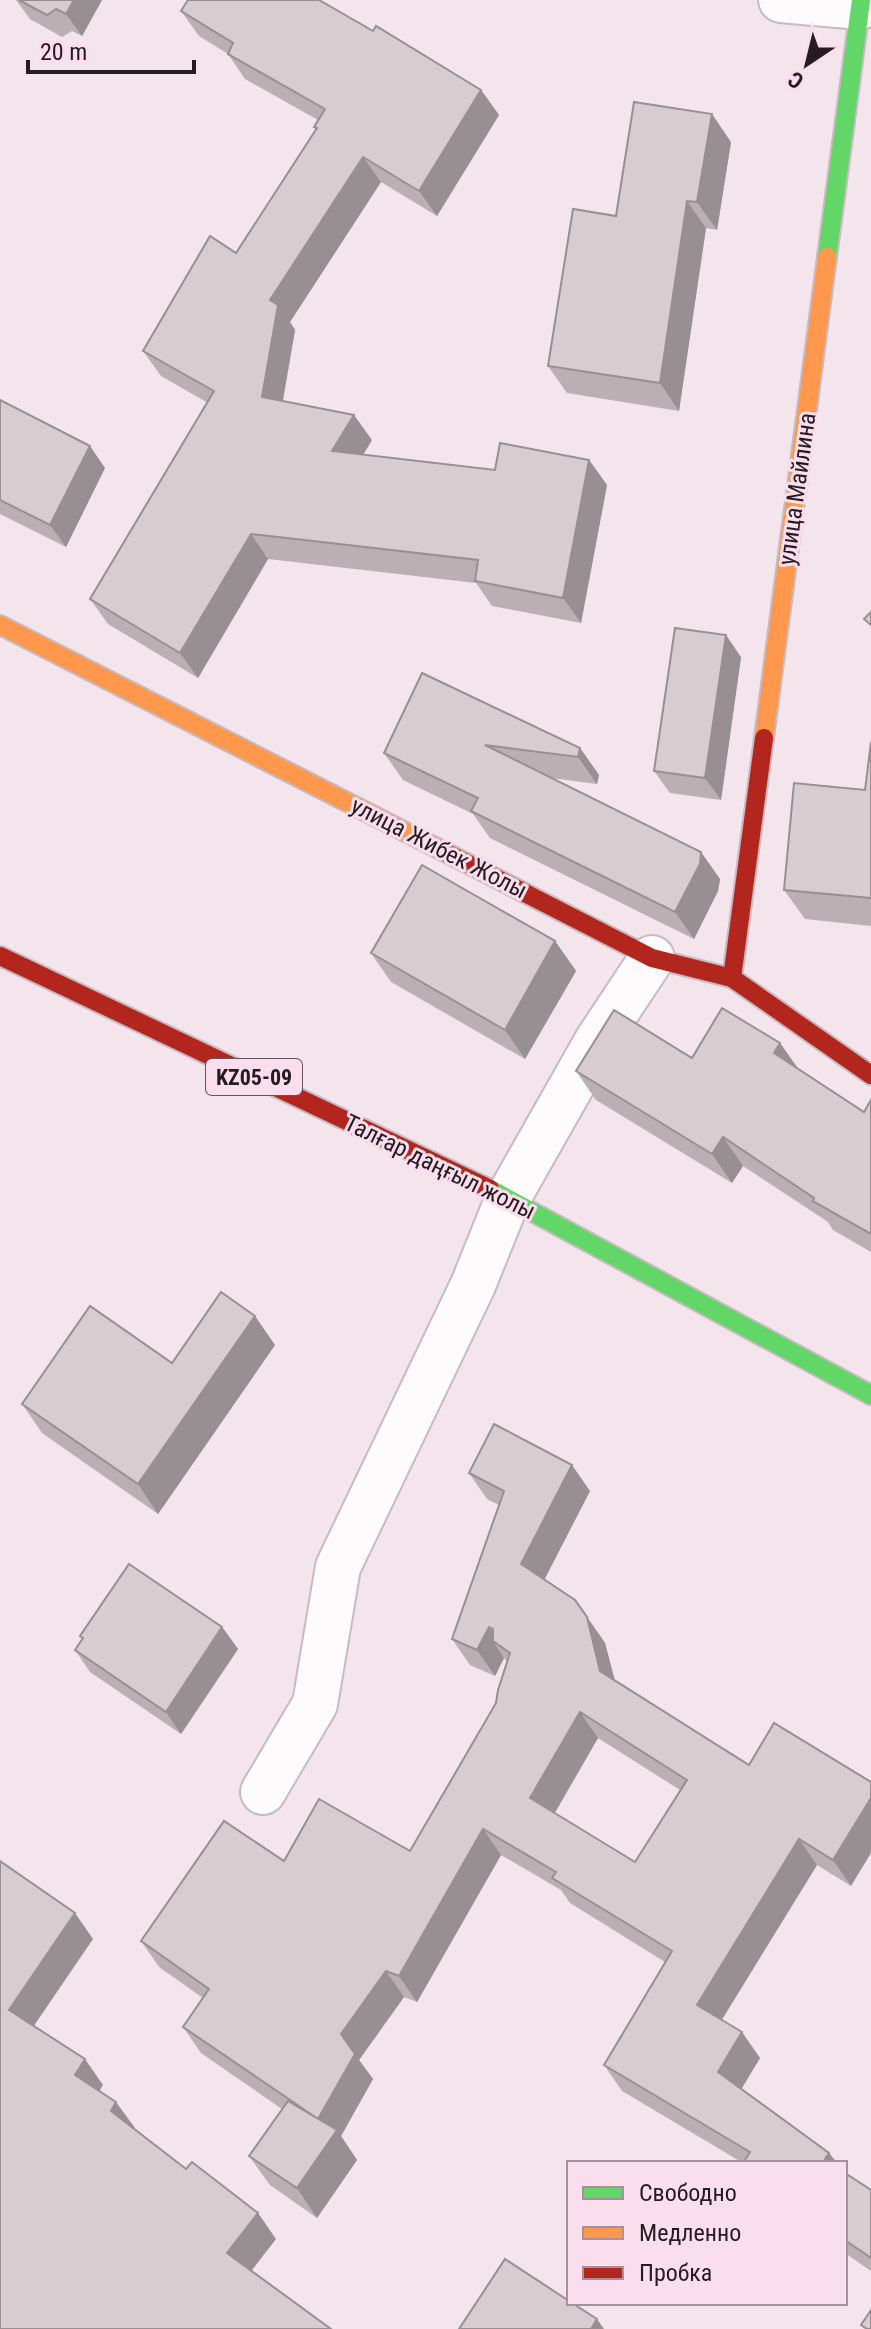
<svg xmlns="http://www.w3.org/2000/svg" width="871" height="2329" font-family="'Roboto Condensed',sans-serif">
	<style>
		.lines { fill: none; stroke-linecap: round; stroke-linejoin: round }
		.street-casing { stroke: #c7bac1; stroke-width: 48 }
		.fast-casing { stroke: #c7bac1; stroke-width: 22 }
		.slow-casing { stroke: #c7bac1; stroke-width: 22 }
		.jam-casing { stroke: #c7bac1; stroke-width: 22 }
		.street { stroke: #fdfbfc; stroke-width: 44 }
		.fast { stroke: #63d668; stroke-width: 18 }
		.slow { stroke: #ff974d; stroke-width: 18 }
		.jam { stroke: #b3261e; stroke-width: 18 }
		.wall { fill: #bbafb4; fill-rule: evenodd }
		.shaded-wall { fill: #988f92 }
		.building { fill: #d9ccd1; stroke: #988f92; stroke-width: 2; fill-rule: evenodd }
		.labels { text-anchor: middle; stroke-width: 6; stroke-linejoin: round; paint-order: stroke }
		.shield { fill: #fadeed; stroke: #65565e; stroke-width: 2 }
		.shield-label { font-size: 22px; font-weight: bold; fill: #251b20 }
		.street-label { font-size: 24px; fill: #251b20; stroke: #fadeed }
	</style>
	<rect width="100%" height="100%" fill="#f4e4ec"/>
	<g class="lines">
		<defs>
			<g id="street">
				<polyline points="781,0 860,7"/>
				<polyline points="263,1792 315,1704 338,1567 473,1285 508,1198 597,1041 652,958"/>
			</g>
			<g id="fast">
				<polyline points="827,257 861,0"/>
				<polyline points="490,1189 871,1395"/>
			</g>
			<g id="slow">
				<polyline points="0,625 439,849"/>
				<polyline points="764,738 827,257"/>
			</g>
			<g id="jam">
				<polyline points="439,849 652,958 732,978 871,1075"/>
				<polyline points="0,956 490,1189"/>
				<polyline points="732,978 764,738"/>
			</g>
		</defs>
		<use href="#street" class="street-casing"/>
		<use href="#fast" class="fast-casing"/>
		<use href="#slow" class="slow-casing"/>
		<use href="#jam" class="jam-casing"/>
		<use href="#street" class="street"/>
		<use href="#fast" class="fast"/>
		<use href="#slow" class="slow"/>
		<use href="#jam" class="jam"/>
	</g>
	<g class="wall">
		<polygon points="16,0 102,0 82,36 72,31 62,37 30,19"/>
		<polygon points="181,11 481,90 499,115 437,216 381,182 290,322 295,330 283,401 372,440 363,455 495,470 589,460 607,485 581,623 492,606 476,583 268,559 198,678 108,624 90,599 208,403 161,376 143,351 236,253 316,130 314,127 318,120 245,79 228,54 199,36"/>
		<polygon points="731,142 717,230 706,228 679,411 567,393 548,366 616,216"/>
		<polygon points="0,400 105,468 66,547 0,514"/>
		<polygon points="741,657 721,800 670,793 654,771"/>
		<polygon points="422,673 580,748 599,775 597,784 551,778 720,879 718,891 694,939 490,838 473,814 403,780 384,753"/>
		<polygon points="871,742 871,926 805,919 784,890 865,790"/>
		<polygon points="555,941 576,971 525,1059 391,982 371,953"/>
		<polygon points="780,1043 798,1068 864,1112 871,1100 871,1252 833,1230 828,1222 743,1166 732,1183 596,1100 576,1071 692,1058"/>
		<polygon points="275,1345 158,1514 42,1433 22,1404 172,1363"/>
		<path d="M 469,1473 L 590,1491 L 544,1580 L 587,1617 L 605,1643 L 614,1679 L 749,1765 L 774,1723 L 851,1886 L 817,1865 L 721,2020 L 760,2058 L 741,2089 L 829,2153 L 837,2163 L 743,2163 L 622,2091 L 604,2065 L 665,1962 L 570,1903 L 561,1890 L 501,1855 L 417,2002 L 404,1997 L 359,2060 L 373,2079 L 341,2136 L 357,2160 L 317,2218 L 270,2185 L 249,2156 L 282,2109 L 201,2053 L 183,2027 L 203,1998 L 159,1967 L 141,1941 L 284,1861 L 410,1851 L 496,1703 L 507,1661 L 504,1658 L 495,1676 L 470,1665 L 452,1639 L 499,1505 L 487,1499 ZM 598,1738 L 680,1790 L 635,1862 L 555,1813 Z"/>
		<polygon points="222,1627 238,1649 181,1734 90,1672 75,1650 82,1639 80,1636"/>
		<polygon points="845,2173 871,2190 871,2271 845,2253"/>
	</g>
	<g class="shaded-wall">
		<polygon points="74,0 102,0 82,36 66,14"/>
		<polygon points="481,90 499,115 437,216 419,191"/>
		<polygon points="712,114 731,142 717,230 697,202"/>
		<polygon points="363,157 381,182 290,322 295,330 279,422 262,397 270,300"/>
		<polygon points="687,201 706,228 679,411 660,383"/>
		<polygon points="354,415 372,440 350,476 332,451"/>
		<polygon points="90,446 105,468 66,547 50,525"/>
		<polygon points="589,460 607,485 581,623 563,598"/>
		<polygon points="251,534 268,559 198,678 180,653"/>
		<polygon points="726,635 741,657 721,800 705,778"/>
		<polygon points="580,748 599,775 597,784 578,757"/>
		<polygon points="701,852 720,879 718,891 694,939 675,912"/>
		<polygon points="555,941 576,971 525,1059 505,1030"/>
		<polygon points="780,1043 800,1072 774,1053"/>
		<polygon points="723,1137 743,1166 732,1183 712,1154"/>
		<polygon points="255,1316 275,1345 158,1514 138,1484"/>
		<polygon points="572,1465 590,1491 539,1590 521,1564"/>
		<polygon points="587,1617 605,1643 619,1696 600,1671"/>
		<polygon points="222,1627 238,1649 181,1734 166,1712"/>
		<polygon points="489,1627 504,1649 493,1641 504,1658 495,1676 477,1650"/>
		<polygon points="580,1712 598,1738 548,1824 530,1798"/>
		<polygon points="871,1798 871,1853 851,1886 833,1860"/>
		<polygon points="483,1829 501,1855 417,2002 399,1976"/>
		<polygon points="799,1839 817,1865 715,2031 697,2005"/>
		<polygon points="75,1913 93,1939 27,2036 9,2010"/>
		<polygon points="386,1971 404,1997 359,2060 373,2079 341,2136 357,2160 317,2218 297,2188 341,2034"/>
		<polygon points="742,2032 760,2058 736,2098 718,2072"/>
		<polygon points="85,2059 103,2085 93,2101 75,2075"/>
		<polygon points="116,2102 135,2128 129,2137 111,2111"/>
		<polygon points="829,2153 837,2163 828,2163 825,2159"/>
		<polygon points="258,2213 276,2239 246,2278 227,2253"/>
		<polygon points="597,2319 604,2329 591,2329"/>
	</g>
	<g class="building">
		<polygon points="19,0 74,0 66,14 56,9 47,15"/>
		<polygon points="188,0 319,0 373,31 376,26 481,90 419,191 363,157 270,300 278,305 262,397 354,415 332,451 495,470 500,443 589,460 563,598 475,581 478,560 251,534 180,653 90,599 214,391 143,351 210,236 236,253 317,128 314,127 325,109 228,54 233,43 181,11"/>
		<polygon points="634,102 712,114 697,202 687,201 660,383 548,366 573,209 616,216"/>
		<polygon points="0,400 90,446 50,525 0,500"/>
		<polygon points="871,612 871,625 864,619"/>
		<polygon points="675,628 726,635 705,778 654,771"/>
		<polygon points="422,673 580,748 578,757 485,745 701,852 700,864 675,912 471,811 478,798 384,753"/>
		<polygon points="871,742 871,898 784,890 794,783 865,790"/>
		<polygon points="422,865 555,941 505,1030 371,953"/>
		<polygon points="722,1008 780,1043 774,1053 864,1112 871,1100 871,1234 813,1201 814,1198 723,1137 712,1154 576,1071 614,1010 692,1058"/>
		<polygon points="221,1292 255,1316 138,1484 22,1404 90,1306 172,1363"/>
		<path d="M 494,1424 L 572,1465 L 521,1564 L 575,1600 L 587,1617 L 600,1671 L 749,1765 L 774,1723 L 871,1782 L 871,1798 L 833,1860 L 799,1839 L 697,2005 L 742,2032 L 718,2072 L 829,2153 L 825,2159 L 831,2163 L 743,2163 L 750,2152 L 604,2065 L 672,1951 L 552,1878 L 556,1872 L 483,1829 L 399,1976 L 386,1971 L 341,2034 L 355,2054 L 318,2119 L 183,2027 L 209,1989 L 141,1941 L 224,1821 L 284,1861 L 319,1799 L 410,1851 L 496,1703 L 498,1690 L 510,1653 L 493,1641 L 493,1629 L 489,1627 L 477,1650 L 452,1639 L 504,1491 L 469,1473 ZM 580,1712 L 687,1780 L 635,1862 L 530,1798 Z"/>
		<polygon points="129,1564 222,1627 166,1712 75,1650 83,1638 80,1636"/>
		<polygon points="0,1861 75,1913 9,2010 85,2059 75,2075 116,2102 111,2111 186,2169 192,2162 258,2213 227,2253 331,2329 0,2329"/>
		<polygon points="288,2101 337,2130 297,2188 249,2156"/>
		<polygon points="845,2173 871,2190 871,2258 845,2240"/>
		<polygon points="505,2259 569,2301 569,2303 572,2303 597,2319 591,2329 459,2329"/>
		<polygon points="871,2310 871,2329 867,2329 861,2325"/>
	</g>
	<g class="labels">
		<rect class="shield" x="206" y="1059" width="96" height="36" rx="6"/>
		<g class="shield-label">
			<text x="254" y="1085">KZ05-09</text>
		</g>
		<g class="street-label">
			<text transform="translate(797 489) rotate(-82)" y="8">улица Майлина</text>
			<text transform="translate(439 848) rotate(27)" y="8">улица Жибек Жолы</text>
			<text transform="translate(440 1167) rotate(26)" y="8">Талғар даңғыл жолы</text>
		</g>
	</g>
	<rect x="567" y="2161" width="280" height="144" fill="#fadeed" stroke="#a5909b" stroke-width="2"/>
	<rect x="583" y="2187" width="40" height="12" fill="#63d668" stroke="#a5909b" stroke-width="2"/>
	<text x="639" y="2201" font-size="24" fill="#251b20">Свободно</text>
	<rect x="583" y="2227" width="40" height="12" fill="#ff974d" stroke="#a5909b" stroke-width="2"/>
	<text x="639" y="2241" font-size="24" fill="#251b20">Медленно</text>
	<rect x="583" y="2267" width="40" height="12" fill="#b3261e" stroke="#a5909b" stroke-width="2"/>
	<text x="639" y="2281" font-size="24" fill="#251b20">Пробка</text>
	<g transform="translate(807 64) rotate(215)" stroke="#fadeed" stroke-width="6" paint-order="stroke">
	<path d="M0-6L14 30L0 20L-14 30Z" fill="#251b20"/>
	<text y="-12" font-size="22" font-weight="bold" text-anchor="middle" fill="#251b20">С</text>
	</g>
	<path d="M28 60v12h166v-12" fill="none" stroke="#251b20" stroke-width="4"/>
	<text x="40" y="60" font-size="24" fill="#251b20" stroke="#fadeed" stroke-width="6" paint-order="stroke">20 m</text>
</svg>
